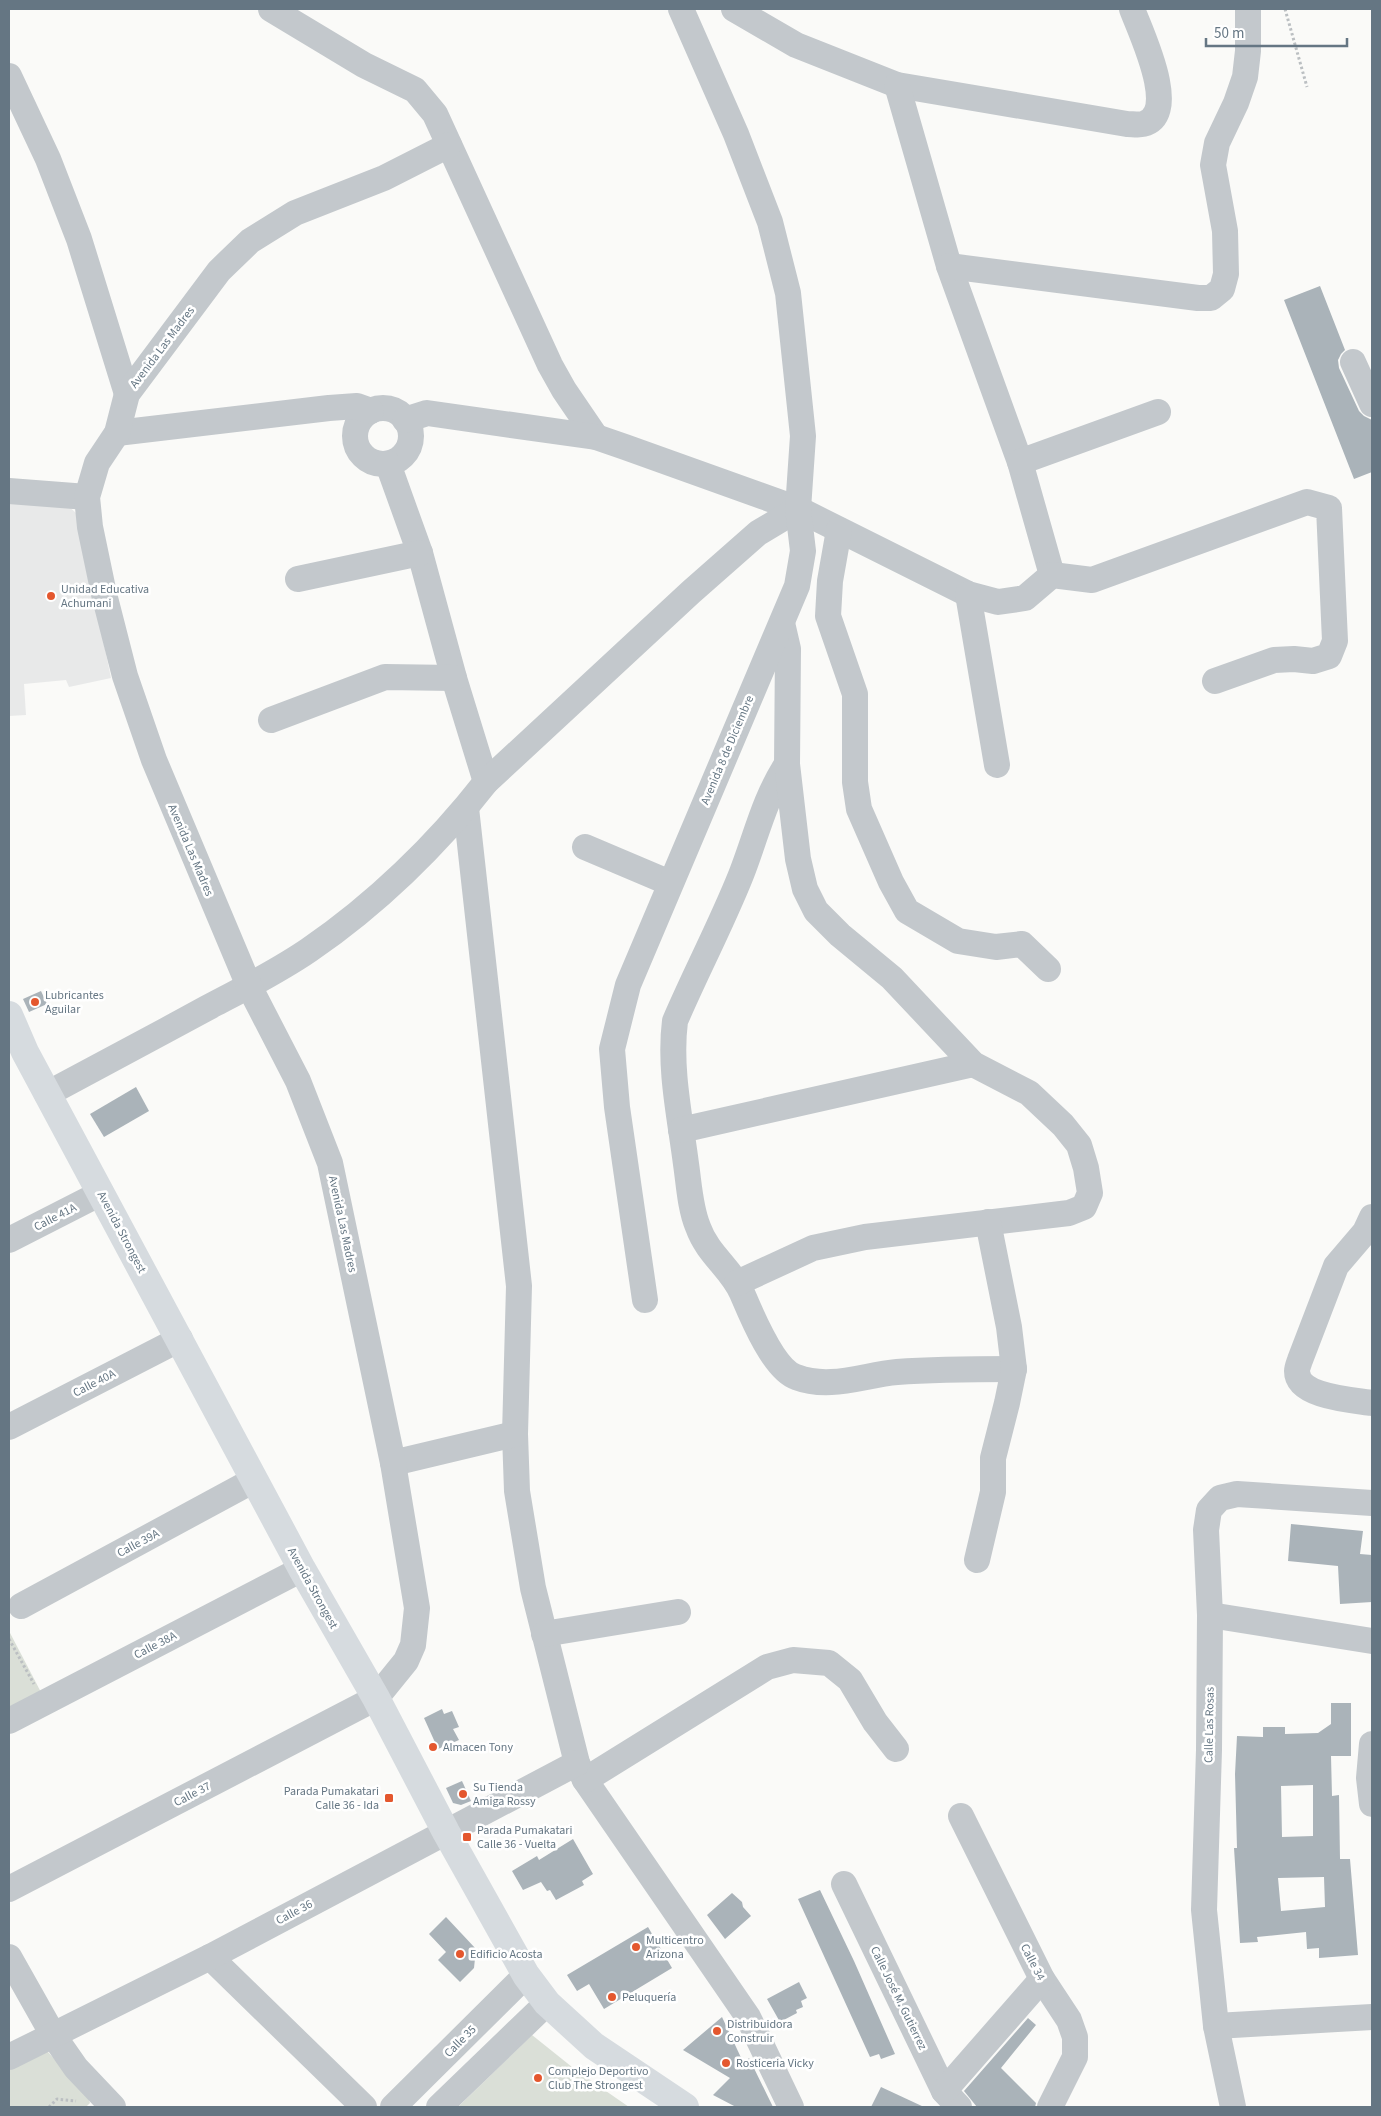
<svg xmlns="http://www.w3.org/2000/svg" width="1381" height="2116" font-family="'Source Sans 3',sans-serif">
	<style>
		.built { fill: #e8e9e9 }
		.green { fill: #dadfd7 }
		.building { fill: #aab3b9; fill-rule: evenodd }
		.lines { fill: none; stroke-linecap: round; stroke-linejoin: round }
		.path { stroke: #bbbfc2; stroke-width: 3; stroke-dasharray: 2.5 2.5; stroke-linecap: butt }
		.minor { stroke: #c3c8cc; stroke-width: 26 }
		.major { stroke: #d6dbdf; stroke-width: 28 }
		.poi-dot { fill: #e4572e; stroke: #fff; stroke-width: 2 }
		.labels { text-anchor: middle; stroke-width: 5; stroke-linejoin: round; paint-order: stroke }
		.street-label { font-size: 12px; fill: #657683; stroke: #fff }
		.poi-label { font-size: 12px; fill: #657683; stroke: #fff; text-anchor: start }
	</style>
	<rect width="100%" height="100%" fill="#fafaf8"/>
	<polygon class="built" points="9,503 65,503 77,514 111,678 69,687 66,680 24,684 26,715 9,716"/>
	<g class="green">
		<polygon points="9,1631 44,1698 9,1717"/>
		<polygon points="532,2035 577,2071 629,2107 458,2107"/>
		<polygon points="38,2041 87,2095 90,2103 86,2107 9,2107 9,2057"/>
	</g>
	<g class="building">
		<polygon points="1320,286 1345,350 1341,354 1338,360 1339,368 1359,411 1364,416 1372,420 1372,472 1354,479 1284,300"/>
		<polygon points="41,991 47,1004 29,1012 23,999"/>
		<polygon points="136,1087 149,1111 104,1137 90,1114"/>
		<polygon points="1291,1524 1363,1531 1360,1554 1372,1555 1372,1602 1340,1604 1338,1566 1288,1561"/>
		<path d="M 1331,1703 L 1351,1703 L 1351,1756 L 1331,1756 L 1332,1796 L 1339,1795 L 1340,1859 L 1350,1859 L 1358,1955 L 1319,1958 L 1319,1948 L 1307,1949 L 1306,1932 L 1257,1937 L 1258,1942 L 1240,1943 L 1234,1848 L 1237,1848 L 1235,1774 L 1237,1736 L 1263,1737 L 1263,1727 L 1285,1727 L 1285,1734 L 1318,1733 L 1331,1724 ZM 1313,1785 L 1313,1836 L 1282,1837 L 1281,1786 ZM 1324,1877 L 1325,1907 L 1281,1911 L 1278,1878 Z"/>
		<polygon points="442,1709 444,1714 452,1711 459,1727 453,1729 459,1740 438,1749 424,1718"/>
		<polygon points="462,1781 471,1801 461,1805 453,1803 446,1788"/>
		<polygon points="573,1839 593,1874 582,1881 584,1885 556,1900 550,1890 547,1891 541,1882 523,1890 512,1871 537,1856 539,1860"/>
		<polygon points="820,1890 854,1961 895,2054 881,2059 879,2054 870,2057 798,1899"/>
		<polygon points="732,1893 742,1902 743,1907 751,1916 725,1939 707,1915"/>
		<polygon points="446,1917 476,1949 474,1968 460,1982 438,1960 446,1952 429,1934"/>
		<polygon points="648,1927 672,1968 604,2009 589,1984 577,1991 567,1975"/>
		<polygon points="799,1982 807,1998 801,2001 803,2007 796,2010 797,2013 780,2022 767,1999"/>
		<polygon points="722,2017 744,2064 749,2058 773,2107 736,2107 713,2095 730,2078 683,2050"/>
		<polygon points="1028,2018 1036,2025 1001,2068 1036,2103 1035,2107 977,2107 964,2091"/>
		<polygon points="881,2087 924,2107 871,2107"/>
	</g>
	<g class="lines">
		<g class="path">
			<polyline points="1285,9 1307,87"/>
			<polyline points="9,1639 34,1684"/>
			<polyline points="49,2107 57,2099 76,2101"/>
		</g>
		<g class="minor">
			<polyline points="271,9 364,65 415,90 435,114 550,365 564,390 596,437"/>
			<path d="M 734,9 L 796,45 L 897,85 L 1127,124 C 1132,124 1139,125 1143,124 C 1181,115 1140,31 1132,9"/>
			<polyline points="9,76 48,159 79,239 127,394"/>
			<polyline points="897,85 949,266 1020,462 1052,575"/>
			<polyline points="949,266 1198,298 1211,298 1222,289 1226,274 1225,231 1213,165 1217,143 1236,103 1245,77 1248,51 1248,9"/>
			<polyline points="1353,362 1372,404"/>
			<circle cx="383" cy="436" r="28"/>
			<polyline points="405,420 427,413 596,437 625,447 798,509 968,594 998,602 1025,598 1052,575 1092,580 1307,502 1329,508 1335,641 1329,656 1313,661 1294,659 1274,660 1215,681"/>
			<polyline points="117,433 329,408 357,406 371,411"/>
			<polyline points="1020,462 1158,412"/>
			<polyline points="388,464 420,553 454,678 486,782"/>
			<polyline points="9,491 87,497"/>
			<polyline points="839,530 830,581 828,616 855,694 855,782 859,809 891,882 907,911 958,941 996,947 1022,944 1048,969"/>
			<polyline points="298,579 420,553"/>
			<polyline points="968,594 997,765"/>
			<polyline points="271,720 385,677 454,678"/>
			<path d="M 787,764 C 764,799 756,837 741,875 C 721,925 696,972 675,1021 C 669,1068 680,1117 686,1164 C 689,1184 690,1208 698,1227 C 708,1255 731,1268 742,1293 C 751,1314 773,1369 796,1377 C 830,1390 863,1375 897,1372 C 936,1369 975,1369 1014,1369"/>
			<polyline points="466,808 519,1286 515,1434 517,1491 533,1588 577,1763 585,1780 748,2017 791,2107"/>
			<polyline points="585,847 670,883"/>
			<path d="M 47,1094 C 101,1065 154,1037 207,1008 C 241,990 277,972 309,950 C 375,905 437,845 486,782 L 691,592 L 758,533 L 798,509"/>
			<polyline points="681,1130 973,1064"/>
			<path d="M 1372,1217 L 1365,1232 L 1336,1266 L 1300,1360 C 1299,1363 1297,1368 1297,1371 C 1297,1397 1353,1400 1372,1403"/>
			<polyline points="9,1240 101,1193"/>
			<polyline points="737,1283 813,1248 865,1237 1069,1213 1084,1207 1090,1193 1086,1168 1079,1145 1063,1125 1029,1093 973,1064 892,978 840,935 816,911 805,889 798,859 787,764 788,649 782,623"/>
			<polyline points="645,1300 617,1107 612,1049 628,985 797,586 803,551 798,509 803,436 788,293 770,222 736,134 681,9"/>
			<polyline points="9,1427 180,1339"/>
			<polyline points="393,1463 515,1434"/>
			<polyline points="977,1560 993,1492 993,1458 1007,1403 1014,1369 1009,1327 988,1222"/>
			<polyline points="21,1606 254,1480"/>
			<polyline points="1210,1615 1372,1641"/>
			<polyline points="544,1634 678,1612"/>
			<polyline points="9,1721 302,1569"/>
			<polyline points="1372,1744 1369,1778 1372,1804"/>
			<polyline points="585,1780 767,1667 793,1660 829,1663 850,1680 875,1722 896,1749"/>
			<polyline points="961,1816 1042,1979 1069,2020 1075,2037 1075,2057 1050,2107"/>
			<polyline points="844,1884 944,2091 959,2107"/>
			<polyline points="9,1889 376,1698 406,1661 413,1645 417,1608 393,1463 330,1163 298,1081 249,986 154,760 125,676 104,594 90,527 87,497 97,463 117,433 127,394 219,271 250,241 295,213 384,178 449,145"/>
			<polyline points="9,1957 53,2035 76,2068 113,2107"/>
			<polyline points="210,1957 364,2107"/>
			<polyline points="1216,2026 1372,2017"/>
			<polyline points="9,2057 210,1957 577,1763"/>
			<polyline points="944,2091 1042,1979"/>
			<polyline points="393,2107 526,1975"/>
			<polyline points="439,2107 547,2003"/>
			<polyline points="1233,2107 1216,2026 1204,1910 1209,1750 1210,1615 1206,1530 1209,1510 1220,1498 1237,1494 1372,1503"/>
		</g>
		<polyline class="major" points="9,1015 25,1052 302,1569 376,1698 446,1832 526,1975 547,2003 594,2046 685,2107"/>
	</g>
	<g class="poi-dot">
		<circle cx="51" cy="596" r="5"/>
		<circle cx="35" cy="1002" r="5"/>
		<circle cx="433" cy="1747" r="5"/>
		<circle cx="463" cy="1794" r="5"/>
		<rect x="384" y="1793" width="10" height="10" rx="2.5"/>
		<rect x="462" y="1832" width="10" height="10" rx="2.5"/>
		<circle cx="636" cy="1947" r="5"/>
		<circle cx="460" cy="1954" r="5"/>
		<circle cx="612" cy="1997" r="5"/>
		<circle cx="717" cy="2031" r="5"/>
		<circle cx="726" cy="2063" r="5"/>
		<circle cx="538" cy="2078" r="5"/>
	</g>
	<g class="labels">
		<g class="street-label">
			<text transform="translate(162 347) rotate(-53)" y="4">Avenida Las Madres</text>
			<text transform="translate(727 750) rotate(-67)" y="4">Avenida 8 de Diciembre</text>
			<text transform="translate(191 850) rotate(67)" y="4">Avenida Las Madres</text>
			<text transform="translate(55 1217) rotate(-27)" y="4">Calle 41A</text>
			<text transform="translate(343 1224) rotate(78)" y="4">Avenida Las Madres</text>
			<text transform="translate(122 1232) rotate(62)" y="4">Avenida Strongest</text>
			<text transform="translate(94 1383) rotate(-27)" y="4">Calle 40A</text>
			<text transform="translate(138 1543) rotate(-28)" y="4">Calle 39A</text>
			<text transform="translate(313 1588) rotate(61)" y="4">Avenida Strongest</text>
			<text transform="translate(155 1645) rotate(-27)" y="4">Calle 38A</text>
			<text transform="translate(1209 1725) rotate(-89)" y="4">Calle Las Rosas</text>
			<text transform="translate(192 1794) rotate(-27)" y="4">Calle 37</text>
			<text transform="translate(294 1912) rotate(-28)" y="4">Calle 36</text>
			<text transform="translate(1033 1962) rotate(63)" y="4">Calle 34</text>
			<text transform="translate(899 1998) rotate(64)" y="4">Calle José M. Gutierrez</text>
			<text transform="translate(460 2041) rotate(-45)" y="4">Calle 35</text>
		</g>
		<g class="poi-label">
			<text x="61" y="593">Unidad Educativa<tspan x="61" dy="14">Achumani</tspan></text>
			<text x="45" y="999">Lubricantes<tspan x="45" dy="14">Aguilar</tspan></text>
			<text x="443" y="1751">Almacen Tony</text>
			<text x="473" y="1791">Su Tienda<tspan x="473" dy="14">Amiga Rossy</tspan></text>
			<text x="379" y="1795" text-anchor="end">Parada Pumakatari<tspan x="379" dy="14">Calle 36 - Ida</tspan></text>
			<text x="477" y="1834">Parada Pumakatari<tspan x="477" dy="14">Calle 36 - Vuelta</tspan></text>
			<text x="646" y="1944">Multicentro<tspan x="646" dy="14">Arizona</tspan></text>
			<text x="470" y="1958">Edificio Acosta</text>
			<text x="622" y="2001">Peluquería</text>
			<text x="727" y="2028">Distribuidora<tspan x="727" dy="14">Construir</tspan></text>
			<text x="736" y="2067">Rosticeria Vicky</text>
			<text x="548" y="2075">Complejo Deportivo<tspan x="548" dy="14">Club The Strongest</tspan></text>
		</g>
	</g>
	<rect width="1381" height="2116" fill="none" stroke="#657683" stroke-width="20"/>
	<path d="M1206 38v8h141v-8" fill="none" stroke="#657683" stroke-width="2.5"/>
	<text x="1214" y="38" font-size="15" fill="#657683" stroke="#ffffff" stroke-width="4" paint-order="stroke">50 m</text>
</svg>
